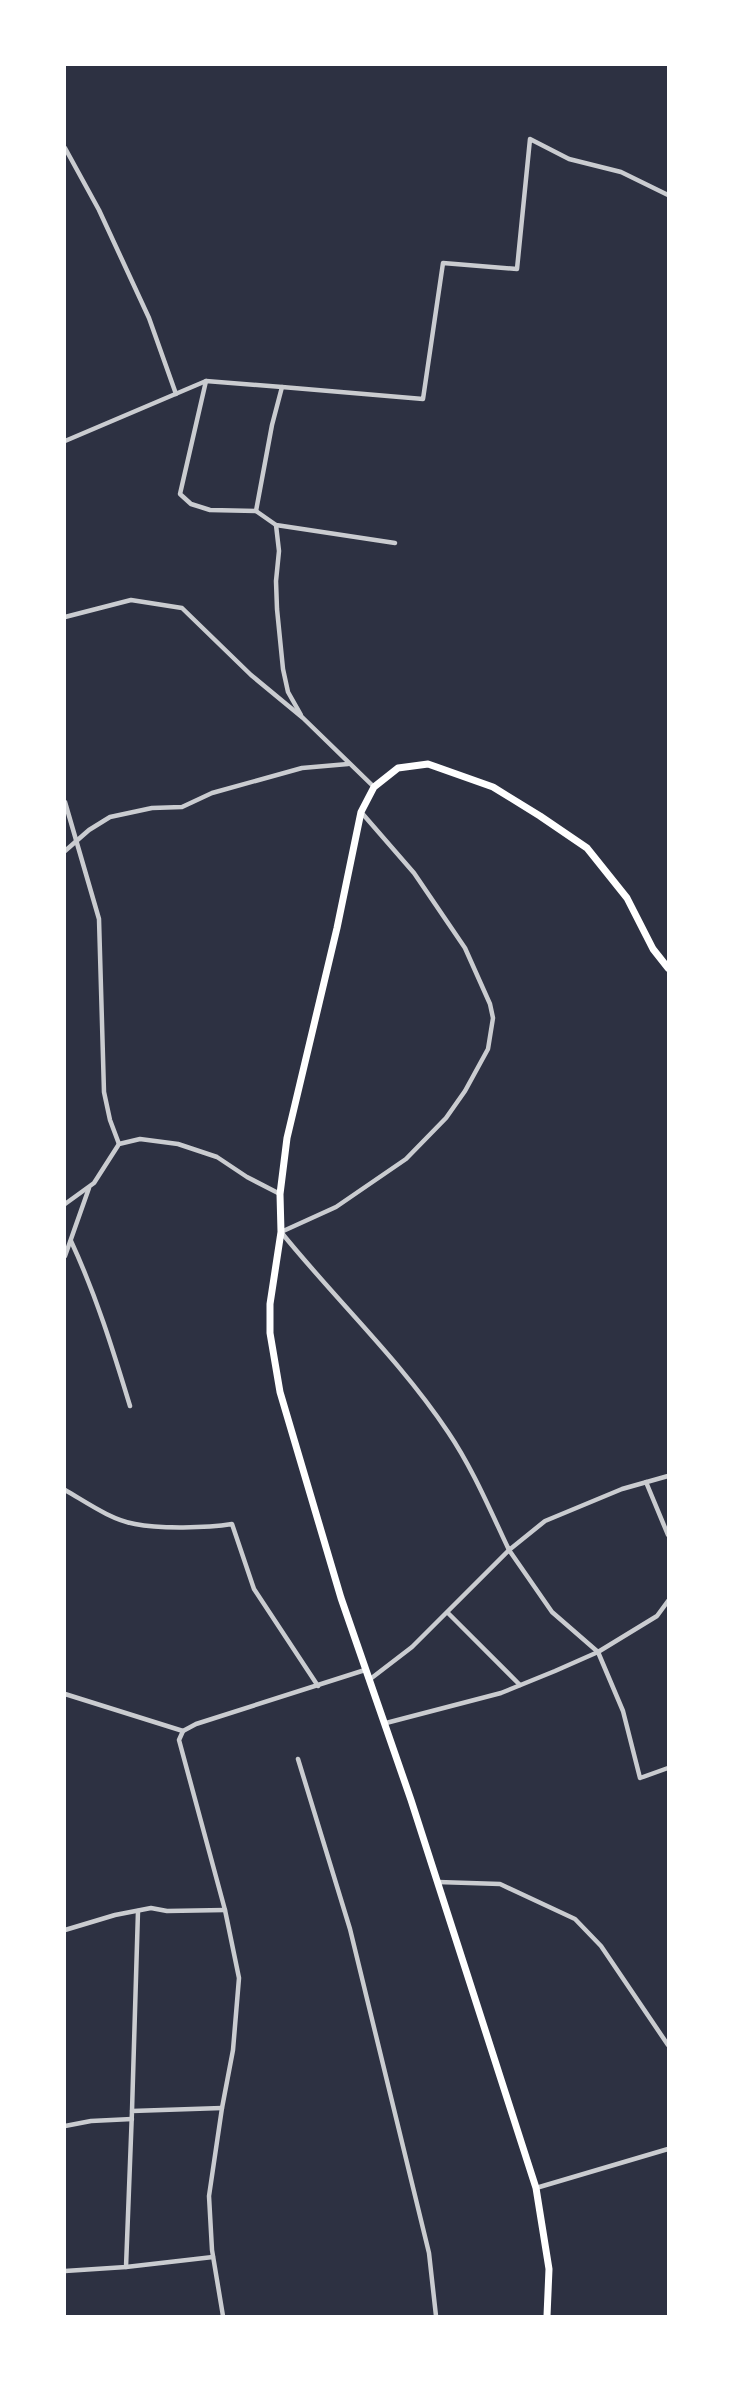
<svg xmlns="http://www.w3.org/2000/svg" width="733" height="2381" font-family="Manrope,sans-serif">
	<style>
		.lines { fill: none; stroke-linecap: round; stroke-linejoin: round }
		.minor { stroke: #caccd0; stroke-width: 4.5 }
		.primary { stroke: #fff; stroke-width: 7 }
	</style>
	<rect width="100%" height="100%" fill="#2d3142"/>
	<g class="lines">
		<g class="minor">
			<polyline points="65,148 99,210 149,318 176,394"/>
			<polyline points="206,381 180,494 191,504 210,510 256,511 276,525 395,543"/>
			<polyline points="65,441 206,381 282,387"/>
			<polyline points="256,511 272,425 282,387 423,399 443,263 517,269 530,139 569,159 621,172 668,195"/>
			<polyline points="276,525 279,551 276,581 277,609 283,669 288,692 301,715"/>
			<polyline points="65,617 131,600 182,608 251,675 303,718 374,787"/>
			<polyline points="65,802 99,919 104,1092 110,1120 119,1144"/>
			<path d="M 361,812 L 414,873 L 465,948 L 490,1004 L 493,1018 L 488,1049 L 465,1091 L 446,1118 L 406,1159 L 336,1207 L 281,1232 C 335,1299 400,1360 448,1432 C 473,1469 490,1510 509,1550 L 545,1521 L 622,1489 L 668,1476"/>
			<polyline points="65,851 89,830 110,817 152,808 182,807 212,793 302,768 348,764"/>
			<polyline points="65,1204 94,1183 119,1144 140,1139 178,1144 217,1157 247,1177 280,1194"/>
			<path d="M 71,1241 C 96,1295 113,1350 130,1406"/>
			<polyline points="65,1256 89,1188"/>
			<polyline points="646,1482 668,1535"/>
			<path d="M 65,1490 C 86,1502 111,1520 135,1524 C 159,1529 207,1528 232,1524 L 254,1589 L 318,1686"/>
			<polyline points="448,1613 520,1685"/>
			<polyline points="369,1680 412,1647 509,1550 552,1612 598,1652 623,1711 640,1778 668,1768"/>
			<polyline points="65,1694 183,1731"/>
			<polyline points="386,1723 501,1693 555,1671 598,1652 657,1616 668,1601"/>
			<polyline points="298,1759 350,1929 429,2253 436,2316"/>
			<polyline points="438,1882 500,1884 575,1919 601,1946 668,2045"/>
			<polyline points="65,1930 115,1915 151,1908 167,1911 225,1910"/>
			<polyline points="132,2111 138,1911"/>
			<polyline points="65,2126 91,2121 132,2119"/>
			<polyline points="536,2188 668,2149"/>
			<polyline points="126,2267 213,2257"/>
			<polyline points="65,2271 126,2267 132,2111 222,2108"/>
			<polyline points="223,2316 212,2250 209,2196 222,2108 233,2050 239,1978 225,1910 179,1740 183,1731 196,1724 365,1670"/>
		</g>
		<polyline class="primary" points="547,2316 549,2269 536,2188 411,1800 341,1598 280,1392 270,1333 270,1304 281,1232 280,1194 287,1138 337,928 361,812 374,787 398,768 428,764 493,787 540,816 587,848 627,898 653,949 668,968"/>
	</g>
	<rect width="733" height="2381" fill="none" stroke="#ffffff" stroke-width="132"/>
</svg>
